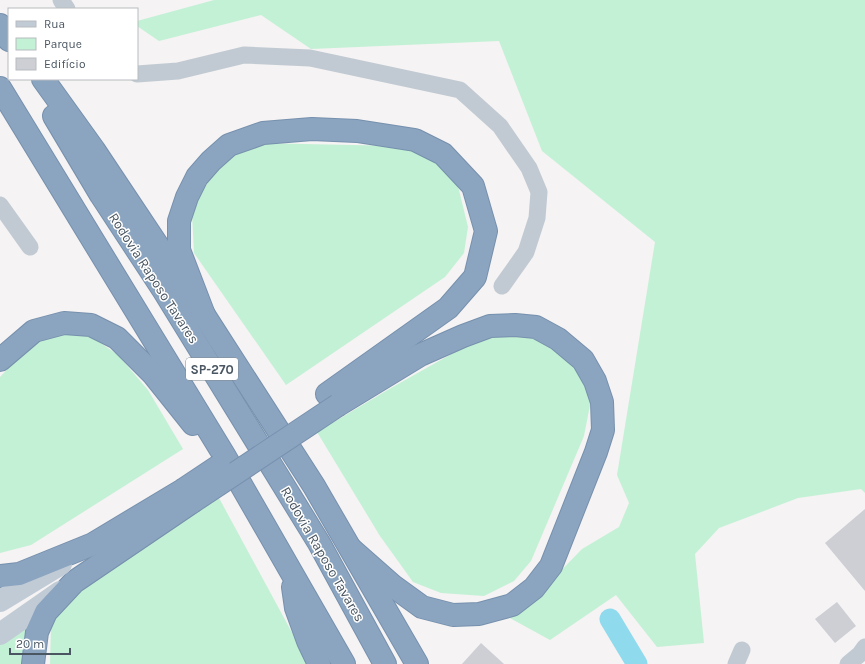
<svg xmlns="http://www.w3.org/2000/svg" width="865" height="664" font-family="Karla,sans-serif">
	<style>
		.green { fill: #c3f1d5 }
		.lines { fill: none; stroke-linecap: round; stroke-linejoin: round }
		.canal { stroke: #90daee; stroke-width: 21 }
		.building { fill: #cdcfd5 }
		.highway-casing { stroke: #7690ad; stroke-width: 24 }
		.street { stroke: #c1cad2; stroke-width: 17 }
		.secondary { stroke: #c1cbd6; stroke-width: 22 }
		.highway { stroke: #8ba5c1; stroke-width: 22 }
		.highway-bridge-casing { stroke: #7690ad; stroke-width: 24; stroke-linecap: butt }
		.highway-bridge { stroke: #8ba5c1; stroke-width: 22 }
		.labels { text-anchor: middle; stroke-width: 3; stroke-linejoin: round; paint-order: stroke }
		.shield { fill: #fff; stroke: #808990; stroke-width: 1 }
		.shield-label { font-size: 13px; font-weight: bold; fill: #4a5661 }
		.street-label { font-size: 14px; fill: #4a5661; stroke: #fff }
	</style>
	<rect width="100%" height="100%" fill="#f5f3f3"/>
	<g class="green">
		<polygon points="214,0 865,0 865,493 861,489 798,498 719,528 695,554 704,643 657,647 616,595 550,640 508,617 546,586 582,549 619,527 629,503 617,475 655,242 542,151 499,41 311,49 261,15 159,41 137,26 137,21"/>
		<polygon points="256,143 399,146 433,158 457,182 468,227 464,253 445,277 286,385 194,253 192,214 203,190 223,160"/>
		<polygon points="521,329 570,356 591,400 584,436 531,561 514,581 484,596 441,593 413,582 380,536 317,432 391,388 494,330"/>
		<polygon points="61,332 89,335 118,355 148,390 183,449 31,545 0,553 0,377 35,340"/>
		<polygon points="219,498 309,664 50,664 51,626 59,611 81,588"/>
		<polygon points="40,613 24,664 0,664 0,643"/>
	</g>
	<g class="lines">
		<polyline class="canal" points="610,619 637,664"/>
	</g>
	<g class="building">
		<polygon points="865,509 865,591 825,543"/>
		<polygon points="837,602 856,626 835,643 815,619"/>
		<polygon points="481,643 504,664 462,664"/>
	</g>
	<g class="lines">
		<defs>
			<g id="highway">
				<polyline points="0,25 9,40"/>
				<polyline points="43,79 94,150 204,315 314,486 417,664"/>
				<polyline points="0,88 224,455 344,664"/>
				<polyline points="54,116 101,195 164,291 319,543 385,664"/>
				<polyline points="204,315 179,250 179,221 187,197 197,177 211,161 229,145 263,133 312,129 357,131 415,140 443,154 473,186 486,231 475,277 448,308 327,394"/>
				<polyline points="0,360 34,331 64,323 91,325 117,338 153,374 193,424"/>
				<polyline points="338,405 420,355 463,336 490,326 515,325 536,327 558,339 583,360 595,381 602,402 603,430 596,452 551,566 534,588 512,605 479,614 453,615 422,607 393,586 351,549"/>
				<polyline points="0,576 19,574 93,544 183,490"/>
				<polyline points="293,587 296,608 308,641 319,664"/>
				<polyline points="33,664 37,632 46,612 74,582 192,502"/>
			</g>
		</defs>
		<use href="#highway" class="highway-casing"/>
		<g class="street">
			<polyline points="61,0 67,9"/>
			<polyline points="137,74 178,71 244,55 310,58 460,90 500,126 529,168 539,192 537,218 526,252 502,286"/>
			<polyline points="0,205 30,247"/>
			<polyline points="736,664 742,650"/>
			<polyline points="848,664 860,654 865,647"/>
		</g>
		<g class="secondary">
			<polyline points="0,601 61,564"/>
			<polyline points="0,634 60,592"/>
		</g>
		<use href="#highway" class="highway"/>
		<defs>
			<g id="highway-bridge">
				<polyline points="183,490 219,466"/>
				<polyline points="192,502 338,405"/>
			</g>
		</defs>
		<use href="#highway-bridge" class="highway-bridge-casing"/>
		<use href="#highway-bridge" class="highway-bridge"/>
	</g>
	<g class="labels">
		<rect class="shield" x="186" y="358" width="52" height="22" rx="3"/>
		<g class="shield-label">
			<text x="212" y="374">SP-270</text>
		</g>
		<g class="street-label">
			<text transform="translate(154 278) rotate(57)" y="5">Rodovia Raposo Tavares</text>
			<text transform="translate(323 554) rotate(60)" y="5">Rodovia Raposo Tavares</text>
		</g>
	</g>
	<rect x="8" y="8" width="130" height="72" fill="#ffffff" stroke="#b7bbc0"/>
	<rect x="16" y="21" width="20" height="6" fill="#c1cbd6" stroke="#b7bbc0"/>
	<text x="44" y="28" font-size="12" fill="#4a5661">Rua</text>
	<rect x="16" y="38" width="20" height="12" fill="#c3f1d5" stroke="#b7bbc0"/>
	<text x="44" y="48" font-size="12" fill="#4a5661">Parque</text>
	<rect x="16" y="58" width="20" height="12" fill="#cdcfd5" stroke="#b7bbc0"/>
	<text x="44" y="68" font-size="12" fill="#4a5661">Edifício</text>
	<path d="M10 648v6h60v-6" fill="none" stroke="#4a5661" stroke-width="2"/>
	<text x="16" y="648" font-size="12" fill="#4a5661" stroke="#ffffff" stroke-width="3" paint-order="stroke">20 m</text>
</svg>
